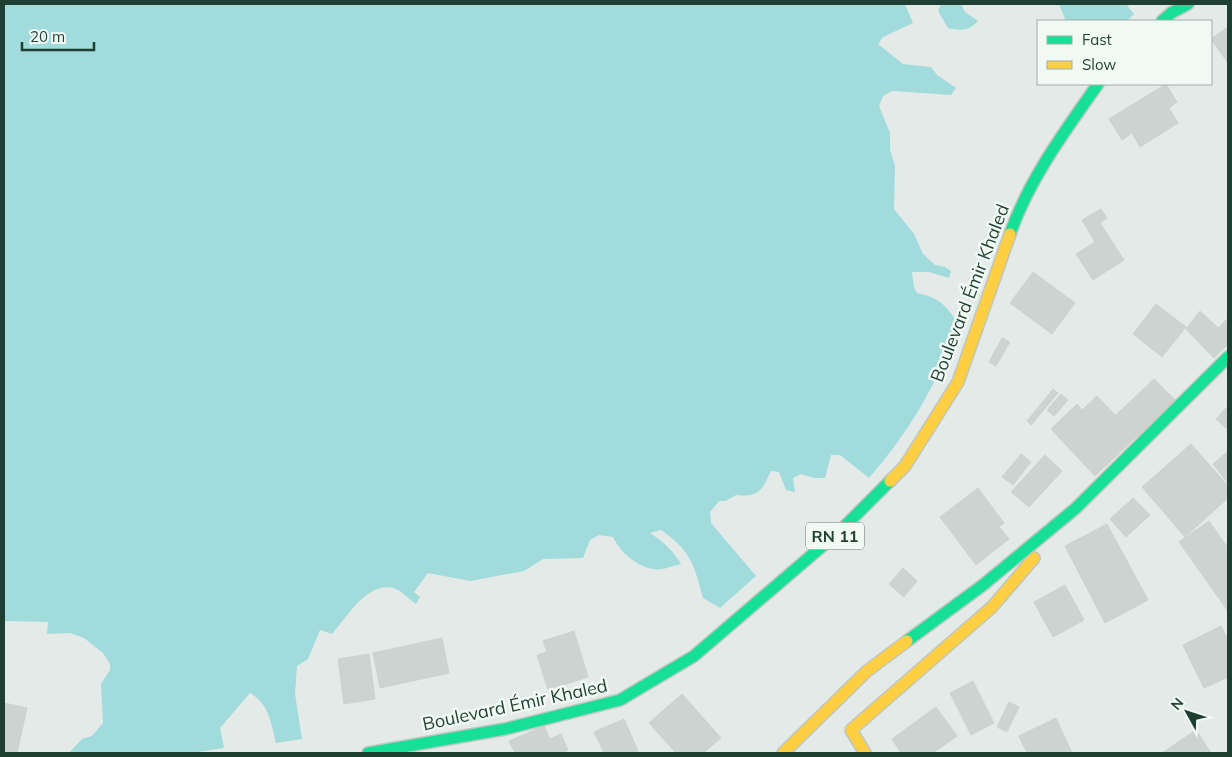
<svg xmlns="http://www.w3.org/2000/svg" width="1232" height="757" font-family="Mulish,sans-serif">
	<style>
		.water { fill: #a1dbdc }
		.building { fill: #ccd3d0; stroke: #ccd3cf }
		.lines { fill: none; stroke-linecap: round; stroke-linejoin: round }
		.fast-casing { stroke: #bdc6c2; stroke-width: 14 }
		.slow-casing { stroke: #bdc6c2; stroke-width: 14 }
		.fast { stroke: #16e098; stroke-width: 11 }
		.slow { stroke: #ffcf43; stroke-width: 11 }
		.labels { text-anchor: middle; stroke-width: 5; stroke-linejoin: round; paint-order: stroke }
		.shield { fill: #f1f9f4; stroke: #5e776d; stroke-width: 1 }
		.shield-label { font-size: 16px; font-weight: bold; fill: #1f3f33 }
		.street-label { font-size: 18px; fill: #1f3f33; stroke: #f1f9f4 }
	</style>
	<rect width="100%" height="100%" fill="#e4eae7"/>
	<g class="water">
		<path d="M 4,4 L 905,4 L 913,23 L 883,37 L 878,44 L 903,64 L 931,67 L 937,75 L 956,88 L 951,95 L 892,91 L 883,96 L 879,106 L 890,133 L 890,150 L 895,166 L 894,209 L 914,234 L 923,254 L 935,265 L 945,267 L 951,271 L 949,278 L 929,272 L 912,272 C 915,301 916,289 935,299 C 945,304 951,314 958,322 C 940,381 909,432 869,478 L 840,455 L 831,455 L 825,478 L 814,478 L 801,474 L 793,478 L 795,492 L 786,490 L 779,472 L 771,471 C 762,490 759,498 736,495 L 726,501 L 719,501 L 710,512 L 711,523 L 756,576 L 720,608 L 703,598 C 694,564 691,551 661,530 L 650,533 C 664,542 673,551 681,564 C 673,566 661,571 653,569 C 636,566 620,552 613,537 L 599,535 L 590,540 L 583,558 L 543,559 L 524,571 L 470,581 L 428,573 L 414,592 L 420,597 L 416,604 C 410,600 405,595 400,591 C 371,575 348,616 332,634 L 320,630 L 308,659 L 297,666 L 295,694 L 302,739 L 276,743 C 271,723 269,704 250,693 L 220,728 L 224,748 L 190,753 L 69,753 L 82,739 L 92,736 L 103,723 L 101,684 L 110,670 L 110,664 L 103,653 L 84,638 L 70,633 L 47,634 L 48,622 L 4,621 Z"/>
		<path d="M 941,4 L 961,4 L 965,12 L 978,21 C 969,31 961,31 948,28 L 938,11 Z"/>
		<polygon points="1059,4 1126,4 1134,14 1127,21 1066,21"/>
	</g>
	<g class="building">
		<polygon points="1228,27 1228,63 1211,39"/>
		<polygon points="1166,84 1177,102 1169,108 1178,123 1140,147 1132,133 1122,140 1109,119"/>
		<polygon points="1101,209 1107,218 1100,223 1124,260 1093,280 1076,254 1095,242 1082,220"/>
		<polygon points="1033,272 1075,303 1052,334 1010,303"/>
		<polygon points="1156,304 1186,327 1162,357 1133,334"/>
		<polygon points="1200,311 1218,328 1228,318 1228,344 1214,358 1186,329"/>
		<polygon points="1002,338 1010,342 996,366 989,362"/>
		<polygon points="1154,379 1175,400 1137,437 1116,415"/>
		<polygon points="1053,389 1058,393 1031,425 1027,421"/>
		<polygon points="1061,394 1068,400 1054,416 1047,410"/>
		<polygon points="1097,396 1136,437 1095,476 1051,429 1077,404 1082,410"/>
		<polygon points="1228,406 1228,430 1216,419"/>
		<polygon points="1191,444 1228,486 1228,498 1185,537 1142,487"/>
		<polygon points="1228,451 1228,483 1213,464"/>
		<polygon points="1021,454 1031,462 1013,485 1002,477"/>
		<polygon points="1045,455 1062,471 1029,507 1011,492"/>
		<polygon points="978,488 1004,523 999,527 1009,539 976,565 940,517"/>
		<polygon points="1133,498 1150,515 1126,537 1110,519"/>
		<polygon points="1209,521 1228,548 1228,611 1179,542"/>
		<polygon points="1107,524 1148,600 1105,623 1065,546"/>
		<polygon points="903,568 917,581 904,597 889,584"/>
		<polygon points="1065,585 1084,620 1053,637 1034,602"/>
		<polygon points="1221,626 1228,640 1228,677 1204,688 1183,645"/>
		<polygon points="574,631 588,677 548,690 537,655 547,652 543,641"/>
		<polygon points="442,638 449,673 380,688 373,653"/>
		<polygon points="369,654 375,699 344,704 338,659"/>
		<polygon points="973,681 994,723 971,735 950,693"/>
		<polygon points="682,694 721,738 703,753 676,753 649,723"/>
		<polygon points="1009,702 1019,707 1007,732 997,727"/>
		<polygon points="4,703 27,708 17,753 4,753"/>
		<polygon points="936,707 957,736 933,753 901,753 892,739"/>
		<polygon points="1056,718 1072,753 1027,753 1019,736"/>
		<polygon points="624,719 638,751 633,753 604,753 594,732"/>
		<polygon points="544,726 550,739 561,734 568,750 562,753 515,753 509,741"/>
		<polygon points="1196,730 1211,753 1162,753"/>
	</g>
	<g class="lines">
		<defs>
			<g id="fast">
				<polyline points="1162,21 1171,13 1188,4"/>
				<path d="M 1010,234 C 1029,179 1065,131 1098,84"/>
				<polyline points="907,641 983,585 1076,508 1228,357"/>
				<polyline points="368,753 505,729 620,700 694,656 840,531 890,481"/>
			</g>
			<g id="slow">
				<polyline points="890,481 905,466 958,382 1010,234"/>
				<polyline points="783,753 867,671 907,641"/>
				<polyline points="865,753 851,730 992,607 1034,558"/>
			</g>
		</defs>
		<use href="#fast" class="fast-casing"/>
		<use href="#slow" class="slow-casing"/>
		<use href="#fast" class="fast"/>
		<use href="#slow" class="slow"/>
	</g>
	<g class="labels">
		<rect class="shield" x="806" y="522.5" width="58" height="27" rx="4"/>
		<g class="shield-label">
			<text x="835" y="542">RN 11</text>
		</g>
		<g class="street-label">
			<text transform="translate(970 293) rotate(-69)" y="6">Boulevard Émir Khaled</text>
			<text transform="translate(515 705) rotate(-12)" y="6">Boulevard Émir Khaled</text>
		</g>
	</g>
	<rect width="1232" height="757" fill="none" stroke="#1f3f33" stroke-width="10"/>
	<rect x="1037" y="20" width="175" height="65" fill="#f1f9f4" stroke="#9dafa7"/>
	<rect x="1047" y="36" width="25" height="8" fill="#16e098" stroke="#9dafa7"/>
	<text x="1082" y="45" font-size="15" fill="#1f3f33">Fast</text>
	<rect x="1047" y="61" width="25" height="8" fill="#ffcf43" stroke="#9dafa7"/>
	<text x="1082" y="70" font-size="15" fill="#1f3f33">Slow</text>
	<g transform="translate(1187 712) rotate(310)" stroke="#f1f9f4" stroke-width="4" paint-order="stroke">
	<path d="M0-4L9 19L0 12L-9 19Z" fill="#1f3f33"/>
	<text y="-8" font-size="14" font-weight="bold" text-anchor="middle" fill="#1f3f33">N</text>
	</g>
	<path d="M22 42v8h72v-8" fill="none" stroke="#1f3f33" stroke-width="2.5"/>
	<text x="30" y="42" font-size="15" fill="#1f3f33" stroke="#f1f9f4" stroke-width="4" paint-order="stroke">20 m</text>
</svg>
